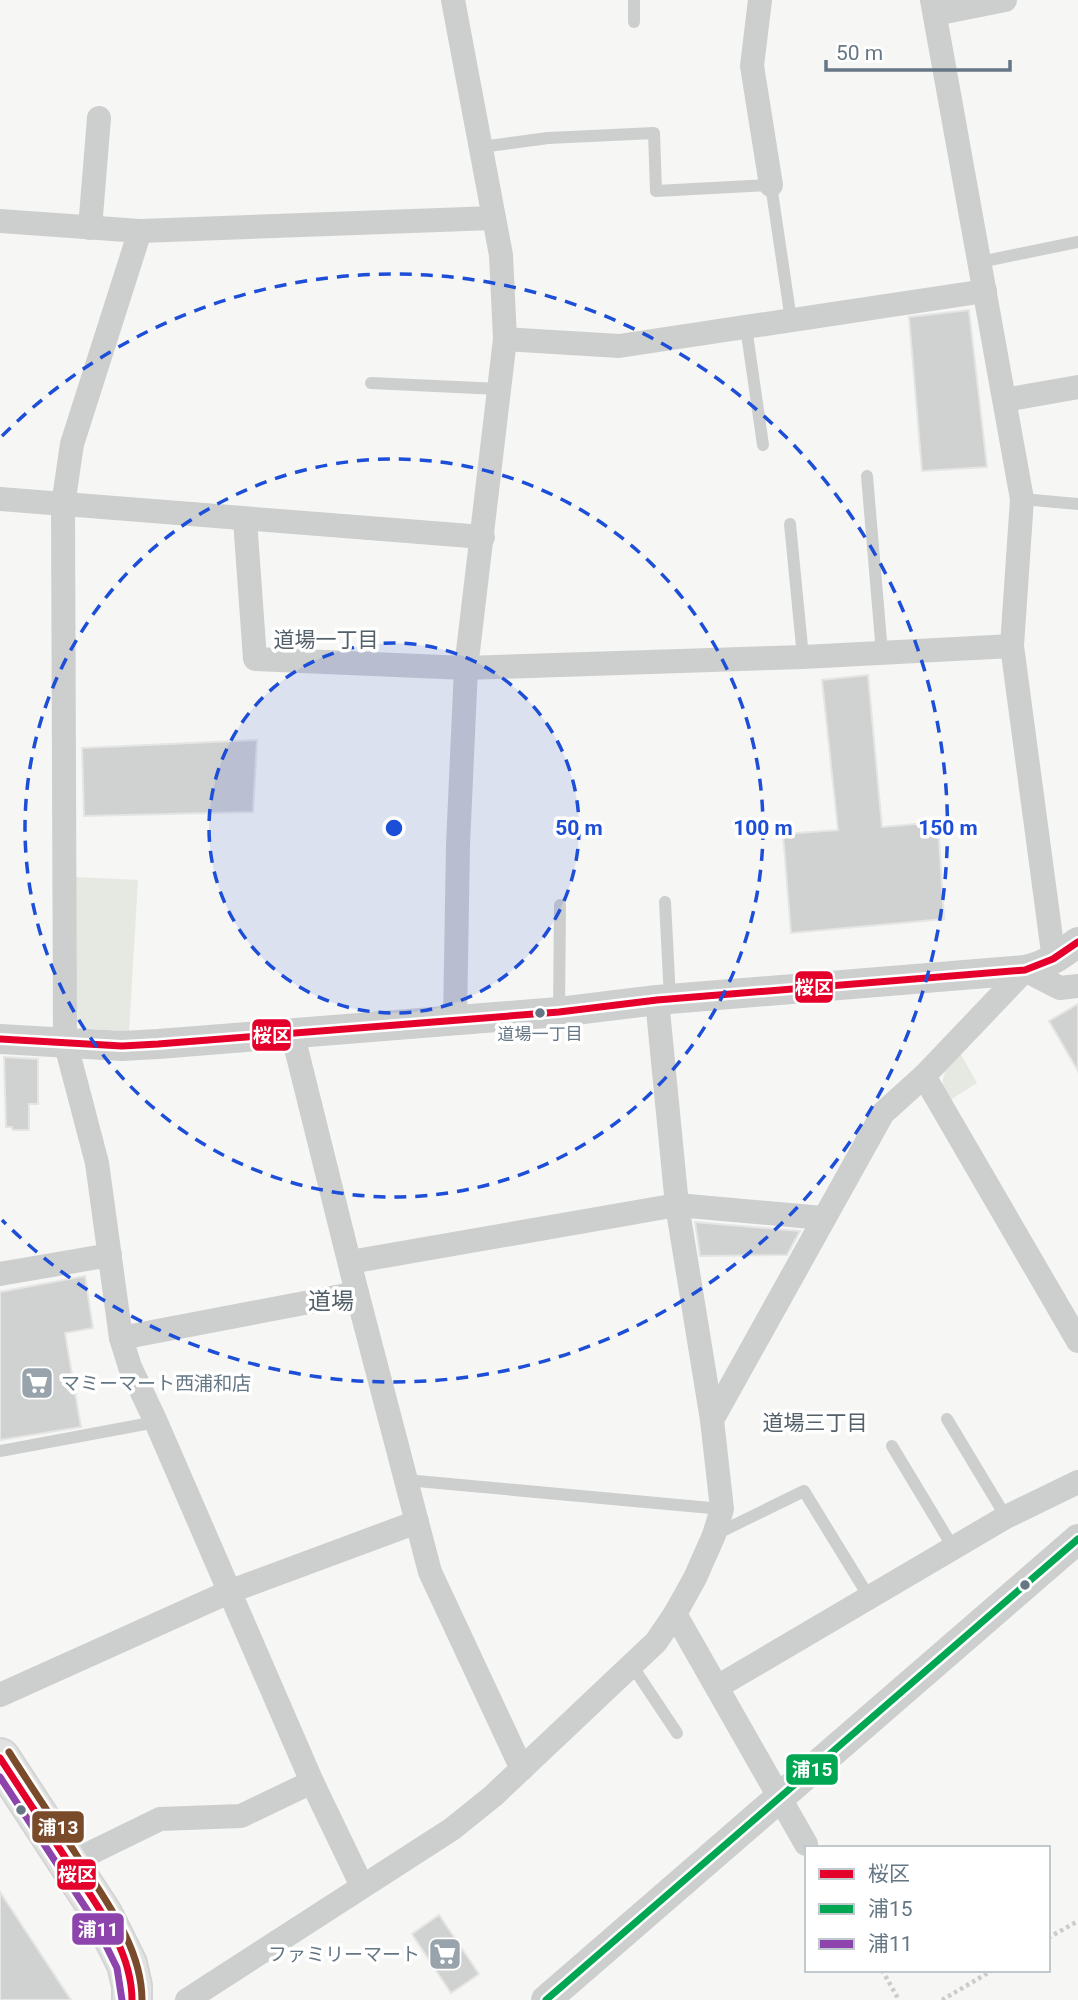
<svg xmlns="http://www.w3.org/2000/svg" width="1078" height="2000" font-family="Roboto,'Noto Sans JP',sans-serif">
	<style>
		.green { fill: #e6e9e2 }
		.building { fill: #d0d1d1; stroke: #e5e5e4; stroke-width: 2 }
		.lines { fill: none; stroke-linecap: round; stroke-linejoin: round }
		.primary-casing { stroke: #d3d4d3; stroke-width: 42 }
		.path { stroke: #ccc; stroke-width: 4.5; stroke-dasharray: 3.5 3.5; stroke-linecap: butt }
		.service { stroke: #cdcfcf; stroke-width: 12 }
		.minor { stroke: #cdcfcf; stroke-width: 24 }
		.tertiary { stroke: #cdcfcf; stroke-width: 30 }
		.primary { stroke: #e1e2e2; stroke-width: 38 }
		.bus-1-casing { stroke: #fff; stroke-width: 12 }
		.bus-2-casing { stroke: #fff; stroke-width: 12 }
		.bus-3-casing { stroke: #fff; stroke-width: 12 }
		.bus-4-casing { stroke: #fff; stroke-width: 12 }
		.bus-1 { stroke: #e4002b; stroke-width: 7 }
		.bus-2 { stroke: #00a651; stroke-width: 7 }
		.bus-3 { stroke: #8e44ad; stroke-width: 7 }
		.bus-4 { stroke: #7a4b2a; stroke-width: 7 }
		.ring { fill: none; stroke: #1d4ed8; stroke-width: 3.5; stroke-dasharray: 12 9 }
		.bus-dot { fill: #657785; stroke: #fff; stroke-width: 2.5 }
		.labels { text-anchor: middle; stroke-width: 7; stroke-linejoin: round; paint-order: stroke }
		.bus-label { font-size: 17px; fill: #657785; stroke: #fff }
		.poi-label { font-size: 19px; fill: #657785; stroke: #fff; text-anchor: start }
		.neighbourhood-label { font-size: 21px; fill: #53606a; stroke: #fff }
		.quarter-label { font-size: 23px; fill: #53606a; stroke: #fff }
		.centre { fill: #1d4ed8; stroke: #fff; stroke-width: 3.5 }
		.ring-label { font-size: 21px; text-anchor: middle; font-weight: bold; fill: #1d4ed8; stroke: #fff; stroke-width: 7; stroke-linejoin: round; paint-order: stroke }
		.line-badge { stroke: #fff; stroke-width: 2.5 }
		.badge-label { font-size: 19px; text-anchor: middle; font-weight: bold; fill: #fff }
	</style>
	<rect width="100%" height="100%" fill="#f6f6f4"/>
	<g class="green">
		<polygon points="74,877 138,880 129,1032 83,1028 71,1014"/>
		<path d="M 958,1049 L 977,1083 L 947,1102 C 937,1079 946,1069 958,1049 Z"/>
	</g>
	<g class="building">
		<polygon points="969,310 987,467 922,471 909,317"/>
		<polygon points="868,675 882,827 938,822 944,919 791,933 783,834 838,830 822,680"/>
		<polygon points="257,740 253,812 84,816 82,748"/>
		<polygon points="1078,1004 1078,1071 1049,1021"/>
		<polygon points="4,1057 38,1059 38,1104 29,1104 29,1130 13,1130 12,1127 6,1127"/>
		<polygon points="695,1222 800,1231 787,1255 700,1256"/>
		<polygon points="85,1276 93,1328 65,1333 81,1427 0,1440 0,1292"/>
		<polygon points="0,1892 71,2000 0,2000"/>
		<polygon points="439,1915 479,1974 451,1993 412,1934"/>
	</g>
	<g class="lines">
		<defs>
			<polyline id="primary" points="0,1758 102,1914 127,1964 132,1986 132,2000"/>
		</defs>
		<use href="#primary" class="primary-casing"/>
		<g class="path">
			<polyline points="1048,1938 1078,1921"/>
			<polyline points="882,1970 899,2000"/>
			<polyline points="942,2000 993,1970"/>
		</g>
		<g class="service">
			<polyline points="634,0 634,22"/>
			<polyline points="481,147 548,138 654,133 656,191 771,185 791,320"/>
			<polyline points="980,262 1078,242"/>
			<polyline points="746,327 763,445"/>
			<polyline points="371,383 499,389"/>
			<polyline points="867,476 882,653"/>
			<polyline points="1022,499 1078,504"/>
			<polyline points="790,524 803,657"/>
			<polyline points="665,902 670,999"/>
			<polyline points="559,1012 560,905"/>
			<polyline points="947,1419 1006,1517"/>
			<polyline points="892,1446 954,1549"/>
			<polyline points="0,1451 156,1422"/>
			<polyline points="406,1480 722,1509"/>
			<polyline points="714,1535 804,1491 869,1597"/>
			<polyline points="631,1664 677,1733"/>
		</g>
		<g class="minor">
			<polyline points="453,0 501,255 505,339 466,668 458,845 455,1020"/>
			<polyline points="760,0 752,66 771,185"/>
			<polyline points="932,0 1022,499 1012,646 1054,960"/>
			<polyline points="935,14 1005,0"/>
			<polyline points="0,221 140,231 494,218"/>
			<polyline points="90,228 99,118"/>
			<polyline points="140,231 72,444 63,505 65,1041 97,1163 121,1338 130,1367 156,1422 312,1782 362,1886"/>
			<polyline points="505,339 619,346 985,291"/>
			<polyline points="1005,400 1078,387"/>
			<polyline points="0,499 483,537"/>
			<polyline points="245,520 255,659 466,668 803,657 1012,646"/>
			<polyline points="657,1000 677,1205 712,1420"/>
			<polyline points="292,1032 357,1293 430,1572 522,1769"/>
			<polyline points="924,1076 1078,1341"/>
			<polyline points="350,1262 677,1205 823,1218"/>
			<polyline points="0,1274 110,1255"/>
			<polyline points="121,1338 357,1293"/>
			<polyline points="675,1614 806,1844"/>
			<polyline points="717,1687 1006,1517 1078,1482"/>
			<polyline points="0,1695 231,1591 417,1522"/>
			<polyline points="70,1863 160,1819 241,1816 312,1782"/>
			<polyline points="187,2000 452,1829 493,1796 656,1642 675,1614 695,1578 714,1535 722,1509 712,1420 883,1113 924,1076 1025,970 1060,988 1078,986"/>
		</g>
		<g class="tertiary">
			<path d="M 0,1039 L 122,1046 L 158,1044 L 559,1012 L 657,1000 L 1025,970 C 1047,965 1061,955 1078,942"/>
			<polyline points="546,2000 1078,1539"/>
		</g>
		<use href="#primary" class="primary"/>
		<defs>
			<g id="bus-1">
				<polyline points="0,1039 122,1046 158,1044 559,1012 657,1000 1025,970 1053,959 1078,942"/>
				<path d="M 0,1758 C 22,1791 43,1824 65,1857 C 92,1899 132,1947 132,2000"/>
			</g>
			<polyline id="bus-2" points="546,2000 1078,1539"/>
			<polyline id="bus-3" points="0,1777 93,1919 117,1968 122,2000"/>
			<path id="bus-4" d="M 9,1752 C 30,1785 52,1818 74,1851 C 102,1896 142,1945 142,2000"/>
		</defs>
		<use href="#bus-1" class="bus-1-casing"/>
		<use href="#bus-2" class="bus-2-casing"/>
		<use href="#bus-3" class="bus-3-casing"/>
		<use href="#bus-4" class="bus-4-casing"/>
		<use href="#bus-1" class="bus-1"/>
		<use href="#bus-2" class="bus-2"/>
		<use href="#bus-3" class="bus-3"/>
		<use href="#bus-4" class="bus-4"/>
	</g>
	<circle cx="394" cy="828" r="185" fill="#1d4ed8" fill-opacity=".12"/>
	<g class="ring">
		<circle cx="394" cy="828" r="185"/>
		<circle cx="394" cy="828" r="369"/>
		<path d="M2 436A554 554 0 1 1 2 1220"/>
	</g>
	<defs>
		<symbol id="supermarket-square" viewBox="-11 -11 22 22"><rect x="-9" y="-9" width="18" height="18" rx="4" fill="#98a3ac" stroke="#fff"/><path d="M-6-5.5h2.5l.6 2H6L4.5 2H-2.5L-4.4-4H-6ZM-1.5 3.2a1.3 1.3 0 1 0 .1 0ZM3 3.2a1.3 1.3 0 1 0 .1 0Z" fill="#fff"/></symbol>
	</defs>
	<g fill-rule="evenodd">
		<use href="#supermarket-square" x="18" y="1364" width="38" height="38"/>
		<use href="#supermarket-square" x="426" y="1935" width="38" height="38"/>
	</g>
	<g class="bus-dot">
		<circle cx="540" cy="1013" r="6"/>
		<circle cx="1025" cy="1585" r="6"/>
		<circle cx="21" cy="1810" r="6"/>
	</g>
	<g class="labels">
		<g class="bus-label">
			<text x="540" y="1040">道場一丁目</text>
		</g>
		<g class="poi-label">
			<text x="61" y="1390">マミーマート西浦和店</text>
			<text x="420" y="1961" text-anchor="end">ファミリーマート</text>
		</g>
		<g class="neighbourhood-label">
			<text x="326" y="647">道場一丁目</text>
			<text x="815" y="1430">道場三丁目</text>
		</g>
		<g class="quarter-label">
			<text x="331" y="1309">道場</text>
		</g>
	</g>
	<circle cx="394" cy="828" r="10" class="centre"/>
	<g class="ring-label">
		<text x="579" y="835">50 m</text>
		<text x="763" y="835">100 m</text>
		<text x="948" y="835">150 m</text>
	</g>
	<g class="line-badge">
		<rect x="794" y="970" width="40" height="34" rx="7" fill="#e4002b"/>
		<rect x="251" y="1018" width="41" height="34" rx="7" fill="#e4002b"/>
		<rect x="785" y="1753" width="54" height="33" rx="7" fill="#00a651"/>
		<rect x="31" y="1810" width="54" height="34" rx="7" fill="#7a4b2a"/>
		<rect x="56" y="1858" width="41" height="33" rx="7" fill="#e4002b"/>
		<rect x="71" y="1912" width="54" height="34" rx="7" fill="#8e44ad"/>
	</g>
	<g class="badge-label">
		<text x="814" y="994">桜区</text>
		<text x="272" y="1042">桜区</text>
		<text x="812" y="1776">浦15</text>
		<text x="58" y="1834">浦13</text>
		<text x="77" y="1881">桜区</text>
		<text x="98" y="1936">浦11</text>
	</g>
	<rect x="805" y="1846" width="245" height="126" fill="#ffffff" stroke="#c1c9ce" stroke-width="2"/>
	<rect x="819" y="1869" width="35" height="10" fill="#e4002b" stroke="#c1c9ce" stroke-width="2"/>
	<text x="868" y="1881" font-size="21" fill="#657785">桜区</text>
	<rect x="819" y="1904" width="35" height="10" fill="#00a651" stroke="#c1c9ce" stroke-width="2"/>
	<text x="868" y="1916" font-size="21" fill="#657785">浦15</text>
	<rect x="819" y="1939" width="35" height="10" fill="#8e44ad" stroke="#c1c9ce" stroke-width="2"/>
	<text x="868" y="1951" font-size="21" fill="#657785">浦11</text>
	<path d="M826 60v10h184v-10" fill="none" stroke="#657785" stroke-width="3.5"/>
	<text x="836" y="60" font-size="21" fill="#657785" stroke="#ffffff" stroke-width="5" paint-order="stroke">50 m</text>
</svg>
